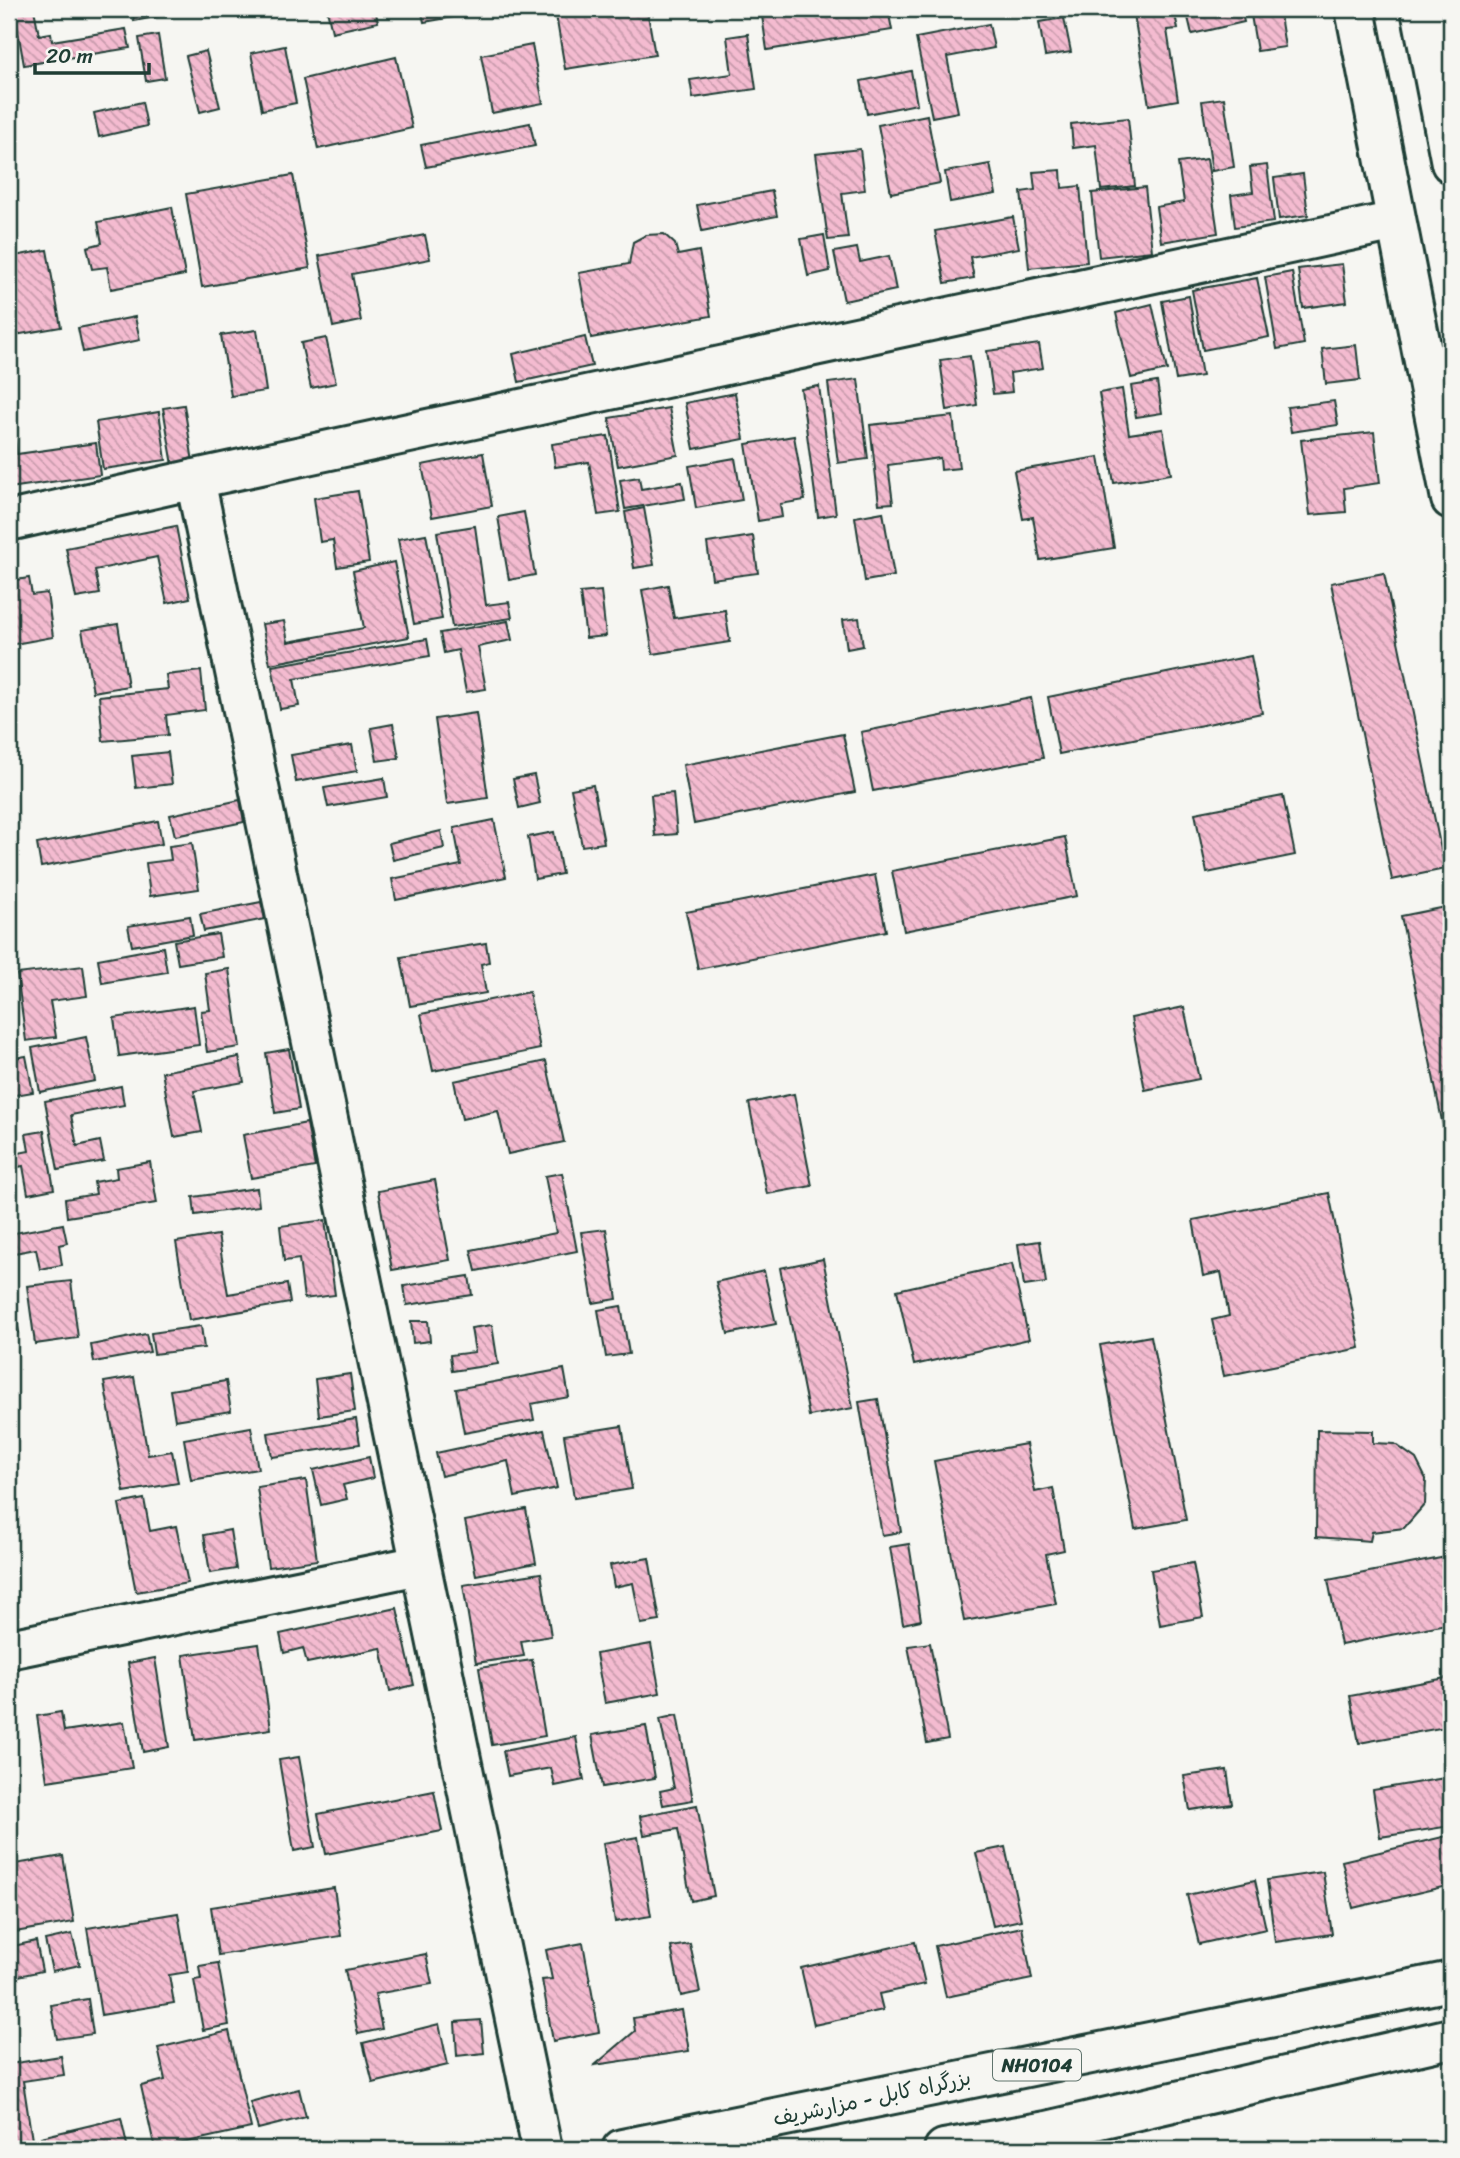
<svg xmlns="http://www.w3.org/2000/svg" width="1460" height="2158" font-family="Sriracha,'Playpen Sans Arabic',sans-serif">
	<style>
		.building { fill: url(#building-back-hatch); stroke: #1f3d34; stroke-width: 2 }
		.lines { fill: none; stroke-linecap: round; stroke-linejoin: round }
		.minor-casing { stroke: #1f3d34; stroke-width: 44 }
		.secondary-casing { stroke: #1f3d34; stroke-width: 44 }
		.trunk-casing { stroke: #1f3d34; stroke-width: 44 }
		.minor { stroke: #f6f6f2; stroke-width: 38 }
		.secondary { stroke: #f6f6f2; stroke-width: 38 }
		.trunk { stroke: #f6f6f2; stroke-width: 38 }
		.labels { text-anchor: middle; stroke-width: 5; stroke-linejoin: round; paint-order: stroke }
		.shield { fill: #f6f6f2; stroke: #60746d; stroke-width: 2 }
		.shield-label { font-size: 19px; font-weight: bold; fill: #1f3d34 }
		.street-label { font-size: 21px; fill: #1f3d34; stroke: #f6f6f2 }
	</style>
	<defs>
		<pattern id="building-back-hatch" width="6" height="6" patternUnits="userSpaceOnUse" patternTransform="scale(1.75)"><rect width="6" height="6" fill="#f4bbd0"/><path d="M-1 5l2 2M0 0l6 6M5-1l2 2" fill="none" stroke="#c599aa"/></pattern>
	</defs>
	<rect width="100%" height="100%" fill="#f6f6f2"/>
	<filter id="ink" filterUnits="userSpaceOnUse"><feTurbulence type="fractalNoise" baseFrequency=".0143" numOctaves="2"/><feDisplacementMap in="SourceGraphic" scale="14" xChannelSelector="R" yChannelSelector="G"/><feConvolveMatrix kernelMatrix="1 2 1 2 8 2 1 2 1" color-interpolation-filters="sRGB"/></filter>
	<g filter="url(#ink)">
		<g class="building">
			<polygon points="14,9 34,9 39,35 51,33 52,41 126,29 130,48 24,65"/>
			<polygon points="132,9 176,9 176,13 134,21"/>
			<polygon points="327,9 375,9 378,22 332,32"/>
			<polygon points="421,9 500,9 424,22"/>
			<polygon points="555,9 647,9 655,55 565,69"/>
			<polygon points="761,9 888,9 892,30 767,50"/>
			<polygon points="1133,9 1174,9 1178,29 1167,30 1178,100 1149,105"/>
			<polygon points="1186,9 1241,9 1244,22 1192,34"/>
			<polygon points="1250,9 1279,9 1285,47 1257,51"/>
			<polygon points="1064,18 1071,52 1045,56 1039,22"/>
			<polygon points="989,24 994,48 947,57 958,112 932,117 916,38"/>
			<polygon points="748,34 756,89 693,98 690,80 732,74 727,37"/>
			<polygon points="158,35 165,78 146,81 139,38"/>
			<polygon points="532,45 543,103 492,113 481,55"/>
			<polygon points="285,46 296,103 262,110 251,53"/>
			<polygon points="206,51 220,107 200,112 186,56"/>
			<polygon points="396,57 412,128 318,149 303,79"/>
			<polygon points="911,71 917,104 867,114 861,81"/>
			<polygon points="1224,98 1234,167 1212,171 1202,101"/>
			<polygon points="142,102 147,126 99,137 94,113"/>
			<polygon points="927,115 940,183 891,193 878,125"/>
			<polygon points="1128,118 1135,186 1101,190 1096,145 1073,148 1071,124"/>
			<polygon points="530,123 535,146 426,167 421,145"/>
			<polygon points="860,149 865,190 842,193 848,238 828,240 816,154"/>
			<polygon points="1207,159 1218,233 1161,242 1156,207 1184,202 1178,163"/>
			<polygon points="990,164 996,194 950,202 945,172"/>
			<polygon points="1267,165 1274,222 1235,227 1231,195 1253,192 1250,167"/>
			<polygon points="1061,170 1062,188 1080,186 1087,262 1029,268 1021,192 1035,190 1033,172"/>
			<polygon points="1303,174 1308,215 1279,219 1274,178"/>
			<polygon points="293,175 310,268 202,287 186,194"/>
			<polygon points="1145,187 1152,251 1099,257 1092,193"/>
			<polygon points="772,191 777,216 702,231 697,205"/>
			<polygon points="172,207 185,275 111,289 107,267 92,269 87,247 102,243 98,222"/>
			<polygon points="1013,217 1019,248 970,257 974,278 945,283 935,231"/>
			<polygon points="664,234 675,244 678,255 699,251 711,316 591,338 579,273 629,264 633,242 646,235"/>
			<polygon points="425,235 430,259 352,274 361,321 333,327 319,256"/>
			<polygon points="824,235 830,271 808,276 801,239"/>
			<polygon points="857,248 860,262 889,256 896,290 844,301 834,252"/>
			<polygon points="47,250 61,327 9,336 9,257"/>
			<polygon points="1342,264 1347,302 1303,308 1298,269"/>
			<polygon points="1292,272 1304,344 1277,349 1265,277"/>
			<polygon points="1257,278 1269,337 1203,350 1192,290"/>
			<polygon points="1189,296 1202,376 1176,380 1162,301"/>
			<polygon points="1152,304 1167,370 1131,378 1116,313"/>
			<polygon points="135,317 140,340 83,352 78,328"/>
			<polygon points="257,330 266,391 231,396 221,335"/>
			<polygon points="585,337 592,366 519,382 513,354"/>
			<polygon points="326,338 336,383 311,388 301,343"/>
			<polygon points="1039,344 1043,368 1010,373 1012,392 993,394 987,351"/>
			<polygon points="1356,345 1360,380 1326,384 1322,349"/>
			<polygon points="970,356 977,405 947,410 940,360"/>
			<polygon points="858,379 868,459 838,463 828,383"/>
			<polygon points="1157,382 1162,413 1136,417 1131,386"/>
			<polygon points="819,386 836,514 818,517 801,389"/>
			<polygon points="1122,389 1129,434 1163,429 1171,474 1114,483 1099,393"/>
			<polygon points="735,393 744,439 694,449 685,403"/>
			<polygon points="1334,401 1338,425 1291,432 1287,407"/>
			<polygon points="184,405 193,462 173,465 163,408"/>
			<polygon points="669,408 678,455 618,466 609,418"/>
			<polygon points="159,412 166,460 103,469 96,422"/>
			<polygon points="953,416 959,468 941,470 940,458 888,465 893,503 879,504 870,425"/>
			<polygon points="1374,432 1380,483 1344,488 1346,512 1310,515 1301,440"/>
			<polygon points="15,436 17,454 96,443 100,475 9,488 9,437"/>
			<polygon points="608,436 620,512 598,515 589,462 555,467 552,444"/>
			<polygon points="794,436 805,500 780,504 782,517 758,521 746,444"/>
			<polygon points="483,453 492,506 432,517 422,465"/>
			<polygon points="1099,457 1114,548 1040,560 1033,517 1023,519 1014,471"/>
			<polygon points="735,458 742,500 696,508 689,466"/>
			<polygon points="639,477 641,489 682,482 685,499 625,509 620,480"/>
			<polygon points="358,491 369,562 337,567 333,540 320,542 314,498"/>
			<polygon points="644,508 654,565 634,568 625,512"/>
			<polygon points="524,512 535,575 509,580 498,517"/>
			<polygon points="883,512 894,576 865,581 855,517"/>
			<polygon points="176,526 190,598 167,603 157,557 95,570 100,594 76,598 66,548"/>
			<polygon points="475,526 486,605 509,602 512,618 452,627 437,532"/>
			<polygon points="426,534 442,619 414,624 398,539"/>
			<polygon points="753,536 758,573 712,579 707,543"/>
			<polygon points="394,562 409,637 270,664 262,624 284,621 288,642 364,628 353,571"/>
			<polygon points="1384,573 1445,869 1392,880 1331,583"/>
			<polygon points="29,578 32,595 47,593 53,637 9,645 9,581"/>
			<polygon points="668,585 674,618 725,610 730,642 653,654 642,590"/>
			<polygon points="601,591 606,636 586,638 580,593"/>
			<polygon points="859,618 863,646 847,649 843,620"/>
			<polygon points="508,621 512,640 478,647 486,689 466,692 458,650 444,653 440,633"/>
			<polygon points="118,624 128,686 93,692 82,630"/>
			<polygon points="427,639 430,656 294,679 299,706 280,709 272,666"/>
			<polygon points="1251,656 1262,713 1059,754 1048,697"/>
			<polygon points="201,671 205,710 166,715 168,735 103,741 99,696 168,689 166,675"/>
			<polygon points="1031,698 1043,758 873,791 861,732"/>
			<polygon points="476,713 488,798 447,804 435,719"/>
			<polygon points="393,724 399,758 377,761 371,728"/>
			<polygon points="843,734 855,792 694,824 683,765"/>
			<polygon points="352,745 357,771 296,782 291,755"/>
			<polygon points="168,752 172,784 136,788 132,756"/>
			<polygon points="534,775 540,803 519,808 513,779"/>
			<polygon points="384,778 387,797 328,807 324,788"/>
			<polygon points="593,785 604,843 582,846 571,789"/>
			<polygon points="673,793 677,834 655,836 651,795"/>
			<polygon points="1283,796 1295,855 1207,873 1195,813"/>
			<polygon points="240,800 244,822 175,836 170,815"/>
			<polygon points="494,820 506,877 396,900 392,879 461,865 454,828"/>
			<polygon points="158,821 162,844 41,867 37,844"/>
			<polygon points="441,831 444,848 393,860 389,843"/>
			<polygon points="554,832 562,874 535,879 528,837"/>
			<polygon points="1065,837 1077,896 904,931 892,871"/>
			<polygon points="192,843 199,889 150,896 146,863 171,860 169,846"/>
			<polygon points="875,875 886,931 698,969 686,912"/>
			<polygon points="261,902 265,919 204,931 200,914"/>
			<polygon points="1451,906 1451,1140 1446,1141 1401,916"/>
			<polygon points="190,916 193,935 132,946 128,926"/>
			<polygon points="218,934 222,957 178,964 174,941"/>
			<polygon points="486,943 489,962 481,964 486,993 410,1006 401,957"/>
			<polygon points="163,947 167,972 102,983 98,959"/>
			<polygon points="83,966 87,996 50,1001 56,1037 26,1041 17,974"/>
			<polygon points="229,969 240,1047 207,1052 201,1011 210,1010 205,973"/>
			<polygon points="529,992 540,1049 433,1071 421,1014"/>
			<polygon points="194,1006 199,1045 119,1056 114,1018"/>
			<polygon points="1184,1007 1199,1079 1145,1090 1131,1018"/>
			<polygon points="86,1037 95,1081 40,1092 32,1048"/>
			<polygon points="289,1049 299,1109 275,1113 266,1053"/>
			<polygon points="26,1056 33,1092 9,1096 9,1059"/>
			<polygon points="239,1057 244,1082 194,1091 202,1132 174,1137 162,1072"/>
			<polygon points="546,1061 564,1142 508,1154 498,1111 462,1119 454,1081"/>
			<polygon points="121,1086 124,1105 71,1115 77,1146 100,1141 104,1161 58,1170 45,1101"/>
			<polygon points="794,1094 812,1186 767,1194 749,1103"/>
			<polygon points="307,1123 315,1167 251,1178 243,1135"/>
			<polygon points="44,1131 54,1189 28,1194 23,1166 9,1169 9,1155 29,1151 26,1134"/>
			<polygon points="150,1162 157,1203 67,1217 65,1199 96,1194 94,1182 117,1178 116,1168"/>
			<polygon points="562,1173 577,1251 476,1271 471,1250 556,1233 545,1176"/>
			<polygon points="435,1180 450,1260 392,1270 378,1191"/>
			<polygon points="257,1188 259,1206 195,1215 193,1197"/>
			<polygon points="1329,1193 1360,1348 1224,1376 1212,1320 1229,1316 1221,1272 1203,1276 1193,1220"/>
			<polygon points="325,1220 335,1295 304,1299 299,1259 284,1261 280,1226"/>
			<polygon points="63,1224 67,1243 59,1245 62,1265 40,1269 36,1249 9,1254 9,1234"/>
			<polygon points="606,1229 617,1299 593,1303 581,1232"/>
			<polygon points="218,1235 228,1294 287,1284 290,1303 189,1320 176,1242"/>
			<polygon points="1040,1241 1046,1283 1024,1286 1018,1244"/>
			<polygon points="823,1259 853,1408 809,1416 780,1268"/>
			<polygon points="1012,1264 1029,1339 914,1365 897,1290"/>
			<polygon points="764,1271 776,1324 728,1334 716,1282"/>
			<polygon points="469,1276 472,1295 407,1305 404,1286"/>
			<polygon points="71,1281 78,1338 35,1344 27,1286"/>
			<polygon points="13,1298 19,1332 9,1334 9,1299"/>
			<polygon points="621,1306 629,1354 606,1357 598,1310"/>
			<polygon points="411,1321 428,1321 430,1341 413,1343"/>
			<polygon points="492,1325 498,1364 452,1371 450,1355 475,1352 471,1328"/>
			<polygon points="201,1326 204,1348 154,1354 151,1333"/>
			<polygon points="146,1334 150,1352 94,1362 91,1345"/>
			<polygon points="1151,1336 1186,1520 1135,1529 1100,1345"/>
			<polygon points="564,1369 569,1397 531,1404 534,1420 464,1433 456,1389"/>
			<polygon points="350,1374 355,1411 319,1416 315,1379"/>
			<polygon points="134,1377 148,1455 172,1451 178,1483 124,1492 104,1382"/>
			<polygon points="226,1381 231,1411 175,1420 170,1390"/>
			<polygon points="878,1399 901,1532 882,1535 859,1402"/>
			<polygon points="356,1419 360,1444 272,1457 268,1433"/>
			<polygon points="622,1426 632,1489 574,1498 564,1435"/>
			<polygon points="251,1427 258,1469 191,1480 184,1439"/>
			<polygon points="544,1430 557,1488 515,1497 508,1461 441,1476 436,1453"/>
			<polygon points="1317,1430 1373,1431 1373,1443 1395,1444 1416,1459 1426,1479 1425,1504 1404,1528 1372,1532 1370,1541 1316,1537"/>
			<polygon points="1026,1444 1035,1492 1053,1488 1064,1550 1046,1554 1056,1604 964,1621 934,1461"/>
			<polygon points="369,1457 373,1478 343,1485 347,1499 321,1505 313,1470"/>
			<polygon points="306,1480 317,1560 268,1567 257,1487"/>
			<polygon points="144,1499 150,1531 176,1526 188,1583 136,1592 119,1504"/>
			<polygon points="526,1509 536,1563 476,1575 465,1521"/>
			<polygon points="230,1530 236,1569 210,1573 204,1535"/>
			<polygon points="909,1544 921,1620 903,1624 890,1547"/>
			<polygon points="1451,1556 1451,1623 1341,1645 1328,1580"/>
			<polygon points="649,1558 660,1621 641,1624 633,1583 614,1587 610,1565"/>
			<polygon points="1193,1563 1203,1617 1160,1625 1151,1570"/>
			<polygon points="541,1573 551,1636 521,1641 524,1656 476,1663 463,1585"/>
			<polygon points="397,1608 414,1685 390,1691 381,1648 307,1663 303,1648 284,1653 280,1634"/>
			<polygon points="930,1643 948,1739 927,1743 908,1646"/>
			<polygon points="259,1644 271,1729 195,1740 183,1655"/>
			<polygon points="651,1644 660,1693 605,1703 596,1654"/>
			<polygon points="155,1658 169,1747 143,1752 128,1663"/>
			<polygon points="532,1660 545,1736 492,1745 479,1668"/>
			<polygon points="1451,1677 1451,1726 1359,1743 1350,1696"/>
			<polygon points="61,1712 64,1731 124,1722 132,1768 47,1781 37,1716"/>
			<polygon points="677,1715 693,1800 663,1805 660,1791 674,1788 660,1719"/>
			<polygon points="646,1726 655,1778 602,1787 592,1735"/>
			<polygon points="576,1737 584,1780 555,1786 551,1768 508,1776 503,1751"/>
			<polygon points="299,1757 315,1847 294,1851 279,1760"/>
			<polygon points="1227,1770 1232,1804 1190,1810 1184,1776"/>
			<polygon points="1451,1777 1451,1826 1380,1837 1373,1790"/>
			<polygon points="434,1791 442,1831 326,1854 318,1814"/>
			<polygon points="697,1805 714,1896 691,1901 678,1829 644,1835 640,1816"/>
			<polygon points="1451,1835 1451,1885 1353,1908 1342,1861"/>
			<polygon points="638,1837 651,1916 615,1922 603,1843"/>
			<polygon points="1005,1847 1021,1920 993,1926 976,1853"/>
			<polygon points="63,1856 74,1922 9,1933 9,1865"/>
			<polygon points="1323,1872 1332,1934 1275,1942 1267,1880"/>
			<polygon points="1255,1880 1266,1929 1199,1944 1187,1895"/>
			<polygon points="334,1888 341,1936 218,1955 211,1907"/>
			<polygon points="178,1913 188,1972 169,1975 174,2003 101,2015 87,1928"/>
			<polygon points="1022,1927 1032,1979 946,1997 935,1946"/>
			<polygon points="72,1934 80,1965 52,1971 45,1940"/>
			<polygon points="36,1941 42,1971 9,1978 9,1947"/>
			<polygon points="915,1942 925,1984 879,1994 883,2010 814,2025 801,1968"/>
			<polygon points="583,1943 599,2032 553,2041 542,1980 552,1979 546,1950"/>
			<polygon points="690,1944 700,1992 681,1996 671,1947"/>
			<polygon points="426,1954 432,1984 375,1994 382,2029 358,2034 345,1970"/>
			<polygon points="218,1963 229,2025 203,2030 194,1980 201,1979 199,1966"/>
			<polygon points="88,1999 93,2034 57,2039 51,2005"/>
			<polygon points="682,2010 689,2051 595,2065 635,2031 633,2018"/>
			<polygon points="481,2020 484,2053 457,2056 455,2022"/>
			<polygon points="439,2024 448,2065 373,2083 363,2043"/>
			<polygon points="229,2031 251,2128 155,2149 141,2086 165,2080 158,2048"/>
			<polygon points="61,2056 64,2075 23,2081 32,2140 10,2143 9,2064"/>
			<polygon points="299,2089 306,2117 258,2129 250,2102"/>
			<polygon points="121,2118 128,2149 44,2149 41,2137"/>
			<polygon points="35,2140 37,2149 12,2149 11,2147"/>
		</g>
		<g class="lines">
			<defs>
				<g id="minor">
					<polyline points="195,479 542,2149"/>
					<polyline points="9,521 195,479 1396,221"/>
					<polyline points="9,1649 420,1565"/>
				</g>
				<g id="secondary">
					<polyline points="1355,9 1451,499"/>
					<polyline points="1421,9 1451,163"/>
				</g>
				<g id="trunk">
					<polyline points="622,2149 1451,1981"/>
					<polyline points="944,2149 1047,2131 1451,2038"/>
				</g>
			</defs>
			<use href="#minor" class="minor-casing"/>
			<use href="#secondary" class="secondary-casing"/>
			<use href="#trunk" class="trunk-casing"/>
			<use href="#minor" class="minor"/>
			<use href="#secondary" class="secondary"/>
			<use href="#trunk" class="trunk"/>
		</g>
	</g>
	<g class="labels">
		<rect class="shield" x="993" y="2049.5" width="88" height="31" rx="5"/>
		<g class="shield-label">
			<text x="1037" y="2072">NH0104</text>
		</g>
		<g class="street-label">
			<text transform="translate(872 2098) rotate(-12)" y="7">بزرگراه کابل - مزارشریف</text>
		</g>
	</g>
	<rect width="1460" height="2158" fill="none" stroke="#f6f6f2" stroke-width="35"/>
	<rect x="18" y="18" width="1425" height="2123" fill="none" stroke="#1f3d34" stroke-width="2.5" filter="url(#ink)"/>
	<path d="M35 63v10h114v-10" fill="none" stroke="#1f3d34" stroke-width="3.5"/>
	<text x="46" y="63" font-size="21" fill="#1f3d34" stroke="#f6f6f2" stroke-width="5" paint-order="stroke">20 m</text>
</svg>
